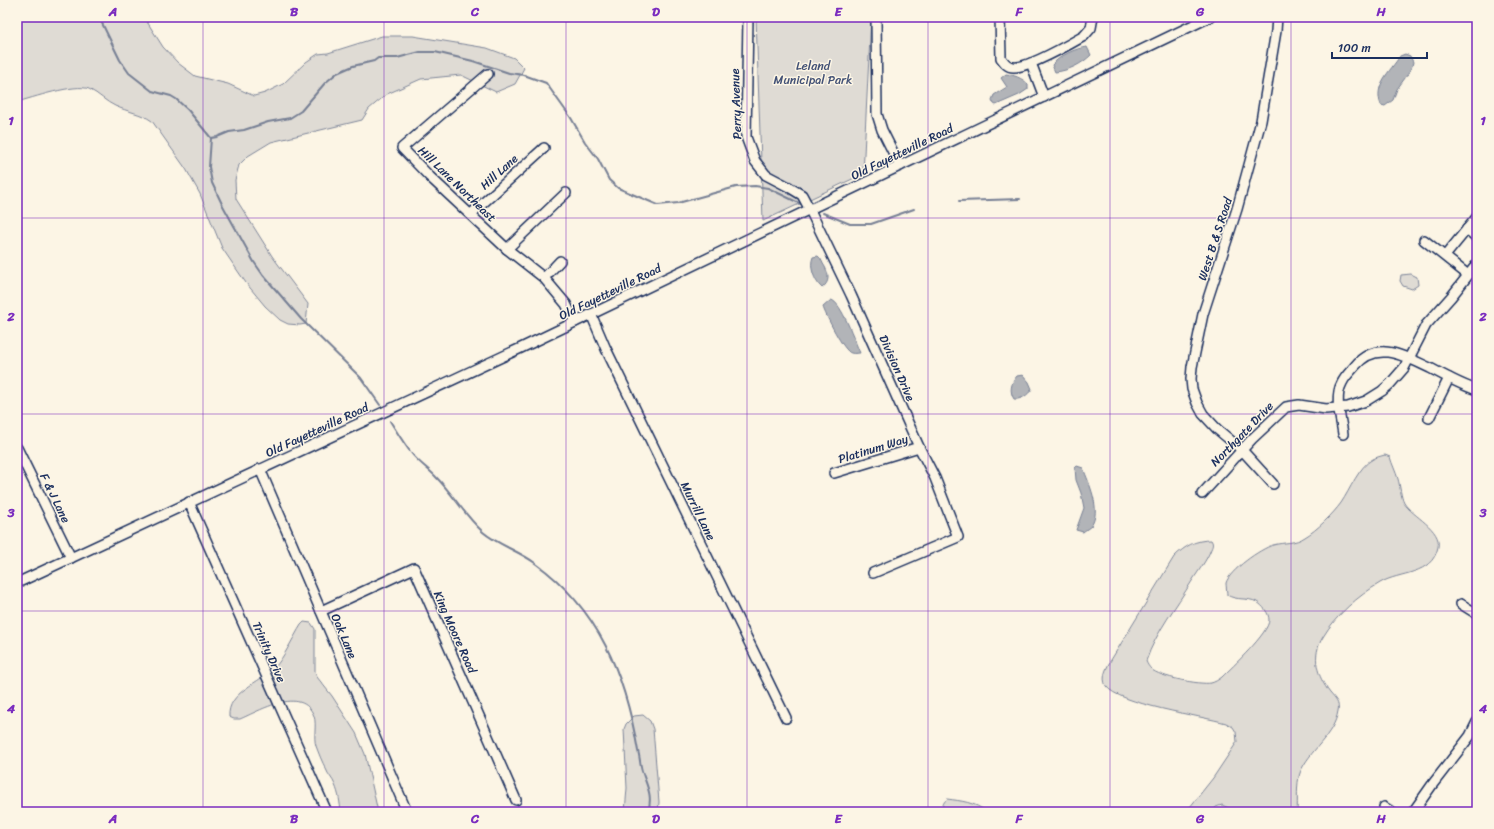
<svg xmlns="http://www.w3.org/2000/svg" width="1494" height="829" font-family="Sriracha,sans-serif">
	<style>
		.green { fill: #dfdbd4; stroke: #7d8599 }
		.water { fill: #b2b4b8; stroke: #767f94 }
		.lines { fill: none; stroke-linecap: round; stroke-linejoin: round }
		.stream { stroke: #767f94; stroke-width: 2 }
		.minor-casing { stroke: #1b2f5e; stroke-width: 12 }
		.minor { stroke: #fcf5e5; stroke-width: 9 }
		.grid { fill: none; stroke: #7b2cbf; stroke-width: 1; stroke-opacity: 0.55 }
		.labels { text-anchor: middle; stroke-width: 3; stroke-linejoin: round; paint-order: stroke }
		.park-label { font-size: 12px; fill: #425176; stroke: #fcf5e5 }
		.street-label { font-size: 12px; fill: #1b2f5e; stroke: #fcf5e5 }
		.neatline { fill: none; stroke: #7b2cbf; stroke-width: 1.5 }
		.grid-label { font-size: 13px; text-anchor: middle; font-weight: bold; fill: #7b2cbf }
	</style>
	<rect width="100%" height="100%" fill="#fcf5e5"/>
	<filter id="ink" filterUnits="userSpaceOnUse"><feTurbulence type="fractalNoise" baseFrequency=".025" numOctaves="2"/><feDisplacementMap in="SourceGraphic" scale="8" xChannelSelector="R" yChannelSelector="G"/><feConvolveMatrix kernelMatrix="1 2 1 2 8 2 1 2 1" color-interpolation-filters="sRGB"/></filter>
	<g filter="url(#ink)">
		<g class="green">
			<path d="M 17,17 L 144,17 L 163,47 L 178,63 L 195,76 L 228,84 L 254,96 L 265,93 L 283,84 L 306,62 L 318,54 L 328,53 L 382,36 L 413,36 L 487,48 L 514,58 L 524,68 L 515,84 L 496,92 L 461,75 L 421,79 L 387,94 L 369,109 L 362,120 L 271,142 L 248,156 L 239,165 L 235,180 L 236,199 L 272,256 L 308,304 L 306,324 L 300,325 L 288,324 L 280,320 L 265,306 L 246,283 L 222,248 L 200,194 L 186,169 L 152,121 C 141,113 128,112 115,106 C 106,102 99,94 89,89 C 75,83 32,98 17,102 Z"/>
			<polygon points="756,17 871,17 863,174 763,221"/>
			<polygon points="1411,274 1417,277 1418,285 1412,289 1403,286 1400,281 1401,275"/>
			<path d="M 1385,455 L 1390,457 C 1392,464 1396,472 1398,479 C 1400,486 1401,497 1404,503 C 1412,516 1442,529 1438,547 C 1432,576 1400,571 1380,583 C 1358,596 1336,615 1323,637 C 1311,656 1317,676 1330,693 C 1335,699 1340,703 1338,711 C 1334,736 1309,750 1300,773 C 1296,785 1298,800 1297,812 L 1233,812 L 1231,809 L 1222,805 L 1216,807 L 1211,812 L 1186,812 L 1213,778 L 1237,742 L 1236,732 L 1233,727 L 1226,723 C 1202,716 1118,704 1106,686 C 1101,677 1107,667 1111,660 L 1174,557 C 1185,546 1195,540 1211,540 C 1213,543 1213,545 1211,549 C 1207,560 1199,570 1192,581 C 1176,607 1156,632 1146,661 C 1147,664 1149,667 1151,669 C 1159,677 1200,685 1211,683 C 1215,682 1218,680 1222,677 C 1232,667 1269,633 1269,620 C 1269,613 1263,606 1257,602 C 1247,597 1237,601 1227,595 C 1227,592 1226,586 1226,583 C 1230,570 1260,549 1273,545 C 1284,542 1295,544 1305,537 C 1317,530 1333,514 1341,503 C 1350,490 1359,466 1373,459 C 1377,457 1381,456 1385,455 Z"/>
			<path d="M 304,622 L 311,623 L 315,629 L 315,671 L 317,677 L 332,696 L 356,733 L 365,754 L 378,812 L 341,812 C 340,803 339,794 335,785 C 333,779 328,775 326,769 C 322,762 319,754 316,746 C 313,737 317,725 314,716 C 302,685 259,711 240,719 L 234,719 L 229,717 C 227,692 260,683 275,667 C 283,659 294,636 301,625 Z"/>
			<polygon points="643,715 650,721 653,729 659,802 658,812 625,812 627,788 624,729 626,724 634,716"/>
			<path d="M 947,799 C 962,801 974,802 987,812 L 945,812 C 941,806 943,803 947,799 Z"/>
		</g>
		<g class="water">
			<path d="M 1087,47 L 1091,55 C 1082,64 1068,71 1055,72 L 1052,65 C 1059,56 1076,48 1087,47 Z"/>
			<path d="M 1405,54 L 1410,56 L 1413,62 L 1412,66 L 1408,74 L 1397,89 L 1393,100 L 1385,106 L 1381,105 C 1373,85 1390,72 1400,56 Z"/>
			<path d="M 1006,74 C 1014,75 1022,78 1028,84 L 1028,89 L 1019,95 L 996,105 L 994,104 L 992,100 L 994,95 L 1007,87 L 1001,78 Z"/>
			<path d="M 818,256 C 822,259 822,263 825,267 C 829,275 830,282 822,288 C 814,281 809,266 813,257 Z"/>
			<path d="M 831,300 C 841,301 855,342 860,353 C 858,353 854,354 851,353 C 844,352 825,314 823,307 Z"/>
			<path d="M 1023,375 L 1029,382 L 1032,389 C 1028,395 1021,400 1014,399 C 1009,391 1011,383 1017,376 Z"/>
			<path d="M 1077,466 L 1083,468 C 1089,483 1102,511 1091,526 C 1089,528 1085,530 1083,532 L 1076,530 L 1084,508 L 1081,493 L 1076,480 L 1075,468 Z"/>
		</g>
		<g class="lines">
			<g class="stream">
				<polyline points="99,17 120,60 129,73 152,91 171,96 176,99 188,110 211,138 209,167 212,183 222,204 254,262 263,275 301,319 361,378 380,405"/>
				<polyline points="211,138 217,137 229,132 244,130 268,122 290,118 301,111 325,83 337,73 353,66 374,61 378,58 397,58 420,52 435,52 473,61 509,73 524,75 546,83 571,118 585,142 598,159 609,180 618,188 658,205 678,203 736,187 755,186 768,188 803,205"/>
				<polyline points="959,201 1020,199"/>
				<polyline points="823,213 850,224 871,224 914,209"/>
				<path d="M 390,421 C 397,432 404,444 412,454 C 419,463 429,469 436,477 C 453,494 465,516 483,532 C 498,545 519,551 535,563 C 599,609 625,675 638,751 C 640,757 640,765 642,771 C 647,787 653,795 648,812"/>
			</g>
			<defs>
				<g id="minor">
					<polyline points="748,17 746,137 755,161 766,175 787,186 802,195 810,210 851,295 919,447 935,478 958,537 873,573"/>
					<polyline points="876,17 877,114 882,130 900,166"/>
					<path d="M 1000,17 L 1001,58 C 1004,62 1007,67 1013,67 C 1027,69 1070,44 1084,36 L 1091,28 L 1093,17"/>
					<polyline points="1031,63 1044,97"/>
					<polyline points="488,74 402,148 430,177 507,249 544,278 566,304 575,322"/>
					<polyline points="471,214 544,148"/>
					<polyline points="1467,229 1477,238"/>
					<polyline points="1424,240 1468,275"/>
					<polyline points="507,249 566,193"/>
					<polyline points="1445,256 1477,217"/>
					<polyline points="544,278 560,261"/>
					<polyline points="591,314 606,349 786,718"/>
					<polyline points="1429,418 1449,378"/>
					<path d="M 1343,434 C 1341,419 1334,397 1342,383 C 1345,376 1351,371 1355,366 C 1377,339 1406,357 1430,368 C 1445,376 1461,385 1477,390"/>
					<polyline points="17,448 71,558"/>
					<polyline points="260,469 407,812"/>
					<polyline points="834,473 919,447"/>
					<polyline points="1273,484 1242,450 1217,429 1203,414 1197,403 1192,389 1191,379 1192,367 1203,314 1237,209 1261,121 1276,31 1277,17"/>
					<polyline points="1202,494 1252,439 1286,407 1299,405 1326,409 1348,407 1366,401 1382,391 1390,384 1404,368 1426,325 1451,297 1477,264"/>
					<polyline points="189,502 327,812"/>
					<polyline points="17,583 521,348 1210,17"/>
					<polyline points="1461,604 1477,614"/>
					<polyline points="321,611 414,568 516,800"/>
					<polyline points="1384,807 1392,812"/>
					<polyline points="1413,812 1432,785 1470,736 1477,722"/>
				</g>
			</defs>
			<use href="#minor" class="minor-casing"/>
			<use href="#minor" class="minor"/>
		</g>
	</g>
	<path class="grid" d="M 203,17 L 203,812M 384,17 L 384,812M 566,17 L 566,812M 747,17 L 747,812M 928,17 L 928,812M 1110,17 L 1110,812M 1291,17 L 1291,812M 17,218 L 1477,218M 17,414 L 1477,414M 17,611 L 1477,611"/>
	<g class="labels">
		<g class="park-label">
			<text x="813" y="70">Leland<tspan x="813" dy="14">Municipal Park</tspan></text>
		</g>
		<g class="street-label">
			<text transform="translate(736 104) rotate(-92)" y="4">Perry Avenue</text>
			<text transform="translate(902 152) rotate(-26)" y="4">Old Fayetteville Road</text>
			<text transform="translate(499 172) rotate(-42)" y="4">Hill Lane</text>
			<text transform="translate(457 184) rotate(44)" y="4">Hill Lane Northeast</text>
			<text transform="translate(1215 239) rotate(-72)" y="4">West B &amp; S Road</text>
			<text transform="translate(610 292) rotate(-26)" y="4">Old Fayetteville Road</text>
			<text transform="translate(897 368) rotate(66)" y="4">Division Drive</text>
			<text transform="translate(317 430) rotate(-25)" y="4">Old Fayetteville Road</text>
			<text transform="translate(1242 434) rotate(-46)" y="4">Northgate Drive</text>
			<text transform="translate(873 449) rotate(-17)" y="4">Platinum Way</text>
			<text transform="translate(55 498) rotate(64)" y="4">F &amp; J Lane</text>
			<text transform="translate(698 511) rotate(64)" y="4">Murrill Lane</text>
			<text transform="translate(455 632) rotate(66)" y="4">King Moore Road</text>
			<text transform="translate(344 636) rotate(67)" y="4">Oak Lane</text>
			<text transform="translate(269 652) rotate(66)" y="4">Trinity Drive</text>
		</g>
	</g>
	<rect width="1494" height="829" fill="none" stroke="#fcf5e5" stroke-width="44"/>
	<path d="M1332 52v6h95v-6" fill="none" stroke="#1b2f5e" stroke-width="2"/>
	<text x="1338" y="52" font-size="12" fill="#1b2f5e" stroke="#fcf5e5" stroke-width="3" paint-order="stroke">100 m</text>
	<rect x="22" y="22" width="1450" height="785" class="neatline"/>
	<g class="grid-label">
		<text x="113" y="16">A</text>
		<text x="294" y="16">B</text>
		<text x="475" y="16">C</text>
		<text x="656" y="16">D</text>
		<text x="838" y="16">E</text>
		<text x="1019" y="16">F</text>
		<text x="1200" y="16">G</text>
		<text x="1381" y="16">H</text>
		<text x="11" y="125">1</text>
		<text x="1483" y="125">1</text>
		<text x="11" y="321">2</text>
		<text x="1483" y="321">2</text>
		<text x="11" y="517">3</text>
		<text x="1483" y="517">3</text>
		<text x="11" y="713">4</text>
		<text x="1483" y="713">4</text>
		<text x="113" y="823">A</text>
		<text x="294" y="823">B</text>
		<text x="475" y="823">C</text>
		<text x="656" y="823">D</text>
		<text x="838" y="823">E</text>
		<text x="1019" y="823">F</text>
		<text x="1200" y="823">G</text>
		<text x="1381" y="823">H</text>
	</g>
</svg>
